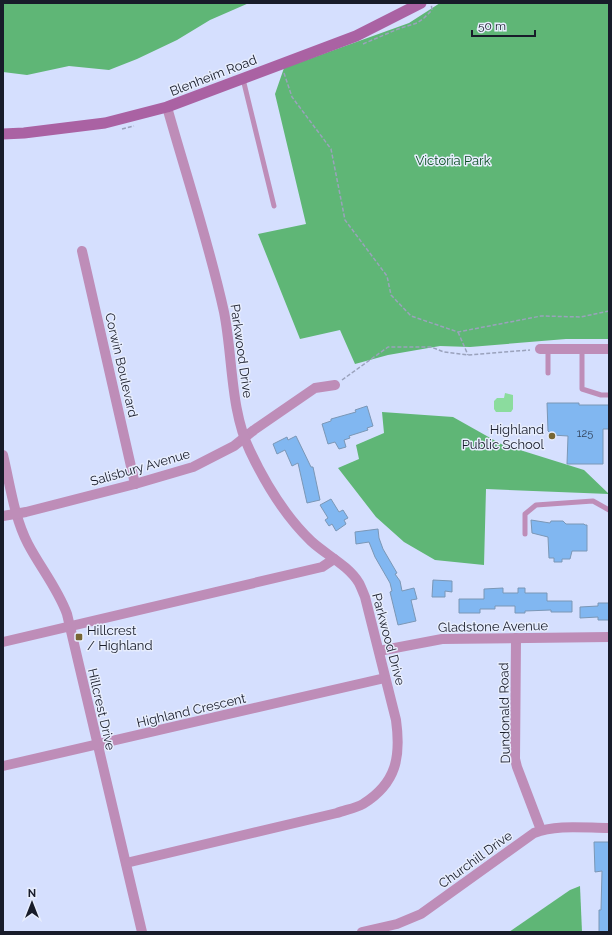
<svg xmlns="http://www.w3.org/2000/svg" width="612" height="935" font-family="Raleway,sans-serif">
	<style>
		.green { fill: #8bdc9e }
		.forest { fill: #5fb676 }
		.building { fill: #81b7f1; stroke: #7b97b6 }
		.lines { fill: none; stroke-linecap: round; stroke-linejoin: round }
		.path { stroke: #9aa2bc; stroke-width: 1.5; stroke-dasharray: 4 2; stroke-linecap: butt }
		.service { stroke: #be8db8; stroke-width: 5 }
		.minor { stroke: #be8db8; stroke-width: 10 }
		.secondary { stroke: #aa62a3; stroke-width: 11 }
		.poi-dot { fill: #776634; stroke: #e7edfd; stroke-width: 1.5 }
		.labels { text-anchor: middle; stroke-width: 3; stroke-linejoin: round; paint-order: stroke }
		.number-label { font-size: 11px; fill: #32435c }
		.street-label { font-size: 13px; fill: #181c2a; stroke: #e7edfd }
		.park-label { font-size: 13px; fill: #0d4e25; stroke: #e7edfd }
		.poi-label { font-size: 13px; fill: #181c2a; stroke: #e7edfd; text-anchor: end }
	</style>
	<rect width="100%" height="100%" fill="#d5dffe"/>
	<polygon class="green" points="505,393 513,395 513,409 511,412 496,412 494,409 494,401 497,398 504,398"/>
	<g class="forest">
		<polygon points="3,3 249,3 210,20 177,40 137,59 109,70 69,66 27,75 3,72"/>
		<polygon points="440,3 609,3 609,339 566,339 470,347 440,346 388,355 355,364 340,330 300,339 258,234 306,224 275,94 284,68 409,23"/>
		<polygon points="382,412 453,417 501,444 584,470 609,494 486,489 484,565 435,560 404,542 376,517 338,468 359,459 356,445 384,433"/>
		<polygon points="580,886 582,932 509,932 570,890"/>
	</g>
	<g class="building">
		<polygon points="547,403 579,403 579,405 609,405 609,429 603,429 603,464 567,464 568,436 552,435 548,431"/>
		<polygon points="367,406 373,426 367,428 368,430 349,436 350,438 344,440 346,447 339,449 335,442 328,444 322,424 331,421 331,419 356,412 355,410"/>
		<polygon points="296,436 311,467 313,467 320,500 307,503 298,463 292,466 285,450 277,454 273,444 287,437 288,440"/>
		<polygon points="331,499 339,512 343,510 348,518 344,520 346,524 336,531 332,524 329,526 325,520 328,518 320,505"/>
		<polygon points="531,520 550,523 551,521 563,521 566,524 584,524 585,525 587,525 587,551 572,551 570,559 562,559 562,562 554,562 554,558 549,558 548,537 532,533"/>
		<polygon points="378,529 379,538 383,549 397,573 395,574 400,581 402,591 414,588 417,599 411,600 416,621 398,625 390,592 392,591 390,583 375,557 369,542 356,544 355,532"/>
		<polygon points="433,580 452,581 452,592 445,591 445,597 432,597"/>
		<polygon points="503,588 503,593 518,593 518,588 525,588 525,593 547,593 547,601 572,601 572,612 551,612 551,610 525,611 525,613 515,613 515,606 495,606 495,609 480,609 480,613 459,613 459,599 484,599 484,589"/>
		<polygon points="598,603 609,603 609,620 598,620 598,617 580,618 580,607 598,606"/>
		<polygon points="594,842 609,842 609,932 599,932 599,910 601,910 602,871 595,872"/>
	</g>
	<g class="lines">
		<g class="path">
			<polyline points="363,44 398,29 417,23 424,18 432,10 431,3"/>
			<polyline points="284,73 292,97 331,149 345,220 387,276 391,295 411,316 458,332 541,316 581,317 609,311"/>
			<polyline points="122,129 134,126"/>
			<polyline points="458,332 468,355"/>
			<polyline points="342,380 388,347 431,347 444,352 468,355 530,350"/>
		</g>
		<g class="service">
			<polyline points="243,79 274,206"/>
			<polyline points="548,349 548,373"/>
			<polyline points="582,349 582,389 601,395 609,395"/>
			<polyline points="525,534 525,514 536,505 593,501 609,510"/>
		</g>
		<g class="minor">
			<polyline points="82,251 135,484"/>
			<polyline points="540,349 609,349"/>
			<path d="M 3,455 C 10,484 14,517 28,544 C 40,567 58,589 67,614 L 142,932"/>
			<polyline points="3,516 26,512 135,484 193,467 234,446 254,430 315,388 335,385"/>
			<polyline points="516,638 515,759 517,767 541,830"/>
			<polyline points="3,642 322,567 334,559"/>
			<polyline points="379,651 442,639 609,637"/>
			<polyline points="3,766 385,678"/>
			<path d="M 126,863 L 337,813 C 345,810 356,808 363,804 C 397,783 401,756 396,720 L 365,597 C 363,592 361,587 359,583 C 348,565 326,555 311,541 C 284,515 266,485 250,451 C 230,410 233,357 224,312 C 209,243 186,175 167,107"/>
			<path d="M 362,932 L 397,924 L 421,914 L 534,833 C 557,824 585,828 609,828"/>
		</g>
		<polyline class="secondary" points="3,134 24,133 105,123 167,107 356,36 421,3"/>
	</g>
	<g class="poi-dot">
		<circle cx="552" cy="436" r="4"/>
		<rect x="75" y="633" width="8" height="8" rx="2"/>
	</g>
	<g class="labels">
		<g class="number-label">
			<text x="585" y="437">125</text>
		</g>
		<g class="street-label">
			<text transform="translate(213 75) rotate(-21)" y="5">Blenheim Road</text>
			<text transform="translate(242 351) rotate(82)" y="5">Parkwood Drive</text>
			<text transform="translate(122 365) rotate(77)" y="5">Corwin Boulevard</text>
			<text transform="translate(140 467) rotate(-16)" y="5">Salisbury Avenue</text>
			<text transform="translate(493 626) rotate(-1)" y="5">Gladstone Avenue</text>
			<text transform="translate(389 639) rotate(75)" y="5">Parkwood Drive</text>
			<text transform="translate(102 709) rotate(77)" y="5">Hillcrest Drive</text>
			<text transform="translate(191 710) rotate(-13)" y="5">Highland Crescent</text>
			<text transform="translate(504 713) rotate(-91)" y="5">Dundonald Road</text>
			<text transform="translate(475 859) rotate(-36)" y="5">Churchill Drive</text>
		</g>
		<g class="park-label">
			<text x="453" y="165">Victoria Park</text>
		</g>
		<g class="poi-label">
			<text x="544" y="434">Highland<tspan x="544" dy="15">Public School</tspan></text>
			<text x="87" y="635" text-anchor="start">Hillcrest<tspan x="87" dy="15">/ Highland</tspan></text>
		</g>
	</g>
	<rect width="612" height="935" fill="none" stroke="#181c2a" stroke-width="8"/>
	<g transform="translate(32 903)" stroke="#e7edfd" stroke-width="3" paint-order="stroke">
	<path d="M0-3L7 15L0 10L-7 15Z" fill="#181c2a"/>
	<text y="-6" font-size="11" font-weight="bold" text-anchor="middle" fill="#181c2a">N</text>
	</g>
	<path d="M472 30v6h63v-6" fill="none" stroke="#181c2a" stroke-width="2"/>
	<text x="478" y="30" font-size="12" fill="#181c2a" stroke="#e7edfd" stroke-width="3" paint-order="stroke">50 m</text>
</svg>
